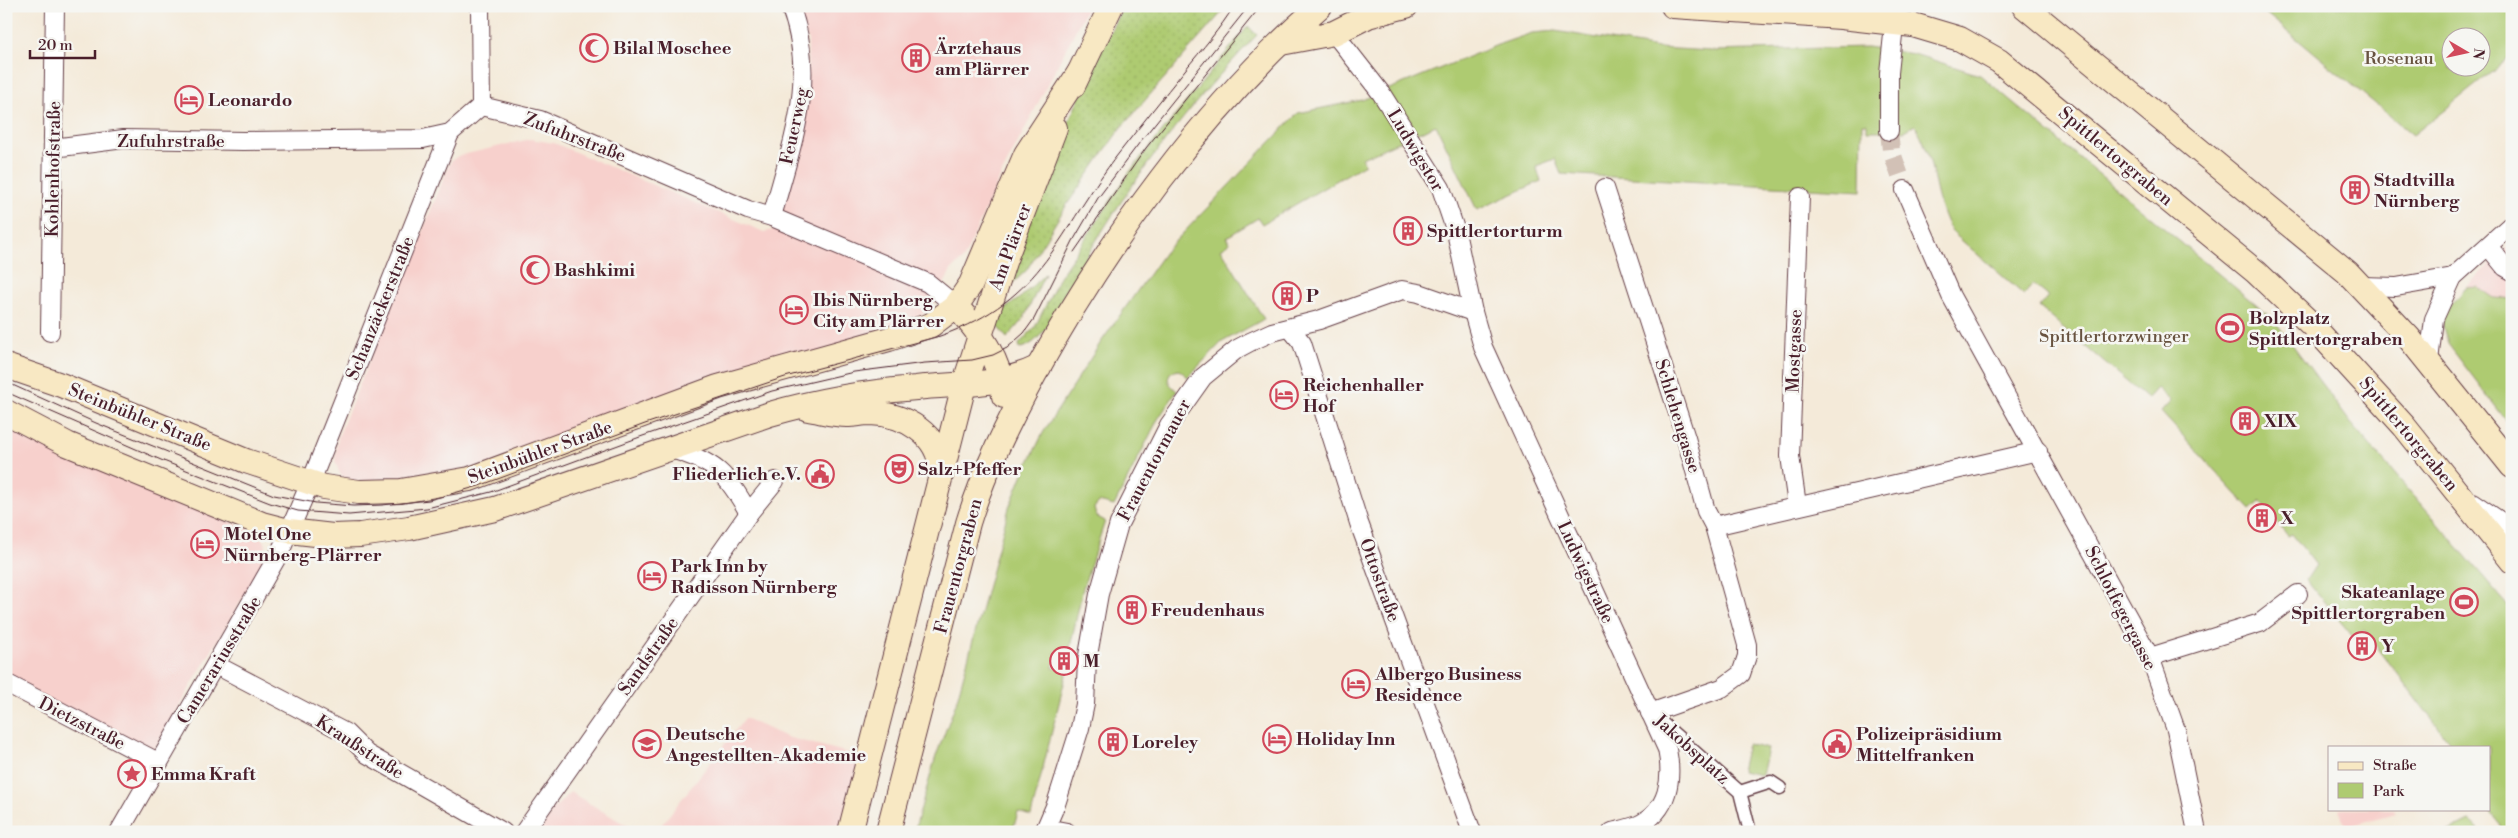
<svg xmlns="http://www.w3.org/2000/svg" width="2518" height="838" font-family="'Libre Bodoni',serif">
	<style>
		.built { fill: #f7d0cc }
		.grass { fill: url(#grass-dots); stroke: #7c754e }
		.green { fill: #aecb71; stroke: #7c754e; fill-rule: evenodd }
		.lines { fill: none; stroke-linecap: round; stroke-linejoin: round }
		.minor-tunnel { stroke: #d2c1b6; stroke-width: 18; stroke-dasharray: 18 9; stroke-linecap: butt }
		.pedestrian-casing { stroke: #643d45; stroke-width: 15 }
		.minor-casing { stroke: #643d45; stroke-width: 20 }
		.secondary-casing { stroke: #643d45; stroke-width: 26 }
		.pedestrian { stroke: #fff; stroke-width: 12 }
		.minor { stroke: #fff; stroke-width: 18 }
		.secondary { stroke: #f8e8c3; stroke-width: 24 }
		.tram { stroke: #4a1f2b; stroke-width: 1 }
		.labels { text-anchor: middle; stroke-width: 5; stroke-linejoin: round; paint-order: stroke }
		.poi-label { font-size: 18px; font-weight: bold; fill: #4a1f2b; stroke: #f6f6f2; text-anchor: start }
		.park-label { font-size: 18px; fill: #685340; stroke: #f6f6f2 }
		.street-label { font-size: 18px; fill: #4a1f2b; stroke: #f6f6f2 }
	</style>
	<defs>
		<pattern id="grass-dots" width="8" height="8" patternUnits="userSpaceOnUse" patternTransform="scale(1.25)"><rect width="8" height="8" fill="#aecb71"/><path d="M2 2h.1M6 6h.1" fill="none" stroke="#97ae62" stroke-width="1.8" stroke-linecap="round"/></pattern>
	</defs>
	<rect width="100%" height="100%" fill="#f6f6f2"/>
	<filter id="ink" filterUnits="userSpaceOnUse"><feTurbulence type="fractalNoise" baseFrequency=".02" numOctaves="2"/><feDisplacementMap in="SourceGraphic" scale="10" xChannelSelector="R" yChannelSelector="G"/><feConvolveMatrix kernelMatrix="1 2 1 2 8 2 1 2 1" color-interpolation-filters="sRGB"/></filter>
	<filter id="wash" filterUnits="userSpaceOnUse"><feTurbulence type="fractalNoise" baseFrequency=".0096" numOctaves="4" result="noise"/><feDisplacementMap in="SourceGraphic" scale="20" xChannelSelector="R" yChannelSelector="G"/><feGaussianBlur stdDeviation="1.12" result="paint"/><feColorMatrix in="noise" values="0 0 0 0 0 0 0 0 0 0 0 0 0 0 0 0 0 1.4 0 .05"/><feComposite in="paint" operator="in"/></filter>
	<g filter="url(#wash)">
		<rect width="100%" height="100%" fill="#f4ead9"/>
		<g class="built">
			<polygon points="796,6 1088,6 1000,177 964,258 951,270 935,302 921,315 905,325 492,465 377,484 345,479 340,474 335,461 338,437 451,161 458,156 530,139 554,143 764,232 773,230 807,99 808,40"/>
			<polygon points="2512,243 2512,299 2494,298 2478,287 2465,288"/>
			<polygon points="6,426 62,453 253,531 265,542 267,554 265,560 149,757 6,681"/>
			<polygon points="745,718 786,737 861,756 839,832 656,832"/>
			<polygon points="570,792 638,832 540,832 552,811"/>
			<polygon points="2340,809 2393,809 2395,813 2346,827"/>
		</g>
		<g class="grass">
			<path d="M 1123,6 L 1216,6 L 1223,11 L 1120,129 L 1066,206 L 1026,271 L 1005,290 C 1037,193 1076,98 1123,6 Z"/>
			<path d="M 1248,26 L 1257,35 C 1188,106 1129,183 1080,268 C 1070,287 1044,347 1020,348 L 1019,344 L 1035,327 L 1061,275 L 1131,170 Z"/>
			<polygon points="1045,274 1024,318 1007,338 995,324 998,314 1021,297"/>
		</g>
		<g class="green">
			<path d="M 2257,6 L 2512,6 L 2512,56 L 2413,135 ZM 2450,38 L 2480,38 L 2480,68 L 2450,68 Z"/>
			<path d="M 1555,31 L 1658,48 L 1712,51 L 1867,47 L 1914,54 L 1980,75 L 2274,320 L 2350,422 L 2512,610 L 2512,832 L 2506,832 L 2487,809 L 2489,809 L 2489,747 L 2453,747 L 2364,630 L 2354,638 L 2306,580 L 2316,565 L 2292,534 L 2288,536 L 2261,501 L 2251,510 L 2161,412 L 2171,401 L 2157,388 L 2147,399 L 2039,307 L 2048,296 L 2033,284 L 2024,295 L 1952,232 C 1935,205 1936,175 1925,146 C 1923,139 1919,132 1915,125 L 1905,131 L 1867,131 L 1867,123 L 1862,123 L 1861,191 L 1561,174 L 1555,159 L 1536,166 L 1541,181 L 1477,210 L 1436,125 L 1362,158 L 1365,164 L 1262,224 L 1258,218 L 1227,237 L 1230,243 L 1221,249 L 1264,319 L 1222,342 L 1188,377 L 1179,370 L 1171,372 C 1165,380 1170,385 1177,391 L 1158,419 L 1114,506 L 1099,502 L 1094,508 L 1096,516 L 1105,521 L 1083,588 L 1069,652 L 1056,650 L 1053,668 L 1067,671 L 1031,816 L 1018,812 L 1013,830 L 1019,832 L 914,832 L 936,756 L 956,703 L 1009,508 L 1022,476 L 1043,433 L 1101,342 L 1165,252 L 1298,113 L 1362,100 L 1500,44 L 1532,33 Z"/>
			<polygon points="2478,287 2494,298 2512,299 2512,428 2448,344 2440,317 2465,288"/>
			<polygon points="1747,744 1768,749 1762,775 1741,771"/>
			<polygon points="2469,821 2479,829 2477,832 2447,832"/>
		</g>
	</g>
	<g filter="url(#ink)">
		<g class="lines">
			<polyline class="minor-tunnel" points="1889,131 1891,150 1905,190"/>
			<defs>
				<g id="pedestrian">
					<polyline points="1654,716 1740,792 1750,832"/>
					<polyline points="1740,792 1771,782 1780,788"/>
				</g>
				<g id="minor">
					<polyline points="480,6 481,106"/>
					<path d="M 1334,33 L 1381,93 L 1441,188 L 1456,232 L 1473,312 L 1483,347 L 1667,749 C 1673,778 1669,811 1638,825 C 1630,828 1620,830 1612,832"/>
					<polyline points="481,106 540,120 748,210 772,217 928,283 956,306"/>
					<polyline points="1889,131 1889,73 1896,6"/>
					<polyline points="53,148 124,139 243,141 423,139 450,133 481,106"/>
					<polyline points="1605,188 1686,438 1706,511 1714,526 1747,645 1747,656 1741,674 1722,688 1650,713"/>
					<polyline points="1905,190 1951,296 2150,657 2176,730 2197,832"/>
					<path d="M 772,217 C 791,144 819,80 790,6"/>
					<polyline points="2488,246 2505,267 2512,271"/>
					<polyline points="2362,286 2396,287 2453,277"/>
					<polyline points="1290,328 1302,343 1359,523 1472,832"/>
					<polyline points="50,332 55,6"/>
					<polyline points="2429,361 2434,319 2453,277 2512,224"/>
					<path d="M 671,449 C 717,463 725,472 749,513"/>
					<polyline points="2472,502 2512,529"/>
					<polyline points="1797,505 1790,456 1800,197"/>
					<polyline points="1714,526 2038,451"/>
					<polyline points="2150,657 2260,623 2298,594"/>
					<polyline points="216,665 346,733 367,754 503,832"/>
					<polyline points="6,683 158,762"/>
					<polyline points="1046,828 1067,832"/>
					<polyline points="119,832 280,552 314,474 450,133"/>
					<polyline points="524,832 749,513 775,481"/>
					<polyline points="1044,832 1056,804 1080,728 1085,704 1087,661 1099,594 1119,524 1169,425 1203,377 1237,349 1250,342 1272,332 1319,320 1402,290 1419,293 1473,312"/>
				</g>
				<g id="secondary">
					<polyline points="1673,6 1841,17 1913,25 1960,39 1999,61 2256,272 2312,325 2404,426 2512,561"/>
					<polyline points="2024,6 2347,272 2409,338 2512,466"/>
					<polyline points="1281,43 1334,33 1368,16 1406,6"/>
					<polyline points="1073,86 1111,6"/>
					<path d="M 956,306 C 980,333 1000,359 1004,396"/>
					<polyline points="6,366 61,385 246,461 324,487 359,492 401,491 470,479 718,387 889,339 931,325 956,306 971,284 1026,154 1079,73"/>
					<path d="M 808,409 C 821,411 834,415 847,415 C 855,415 862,413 870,413 C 904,414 940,434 941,471"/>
					<path d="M 6,412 L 67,444 L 262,524 L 289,531 L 333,536 L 360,535 L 409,528 L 495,509 L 770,414 C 818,400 867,392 916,388 C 958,383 1000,387 1039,367"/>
					<polyline points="850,832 964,385 1004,262 1055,128"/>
					<path d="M 888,832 L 968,523 C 984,471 1008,423 1034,375 C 1106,244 1206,105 1320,6"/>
				</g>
			</defs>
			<use href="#pedestrian" class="pedestrian-casing"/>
			<use href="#minor" class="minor-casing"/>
			<use href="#secondary" class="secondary-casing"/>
			<use href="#pedestrian" class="pedestrian"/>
			<use href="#minor" class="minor"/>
			<use href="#secondary" class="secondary"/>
			<g class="tram">
				<polyline points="1074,252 1146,148 1261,6"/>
				<path d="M 6,382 L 96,423 L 274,495 L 316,503 L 353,506 L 382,505 L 429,500 L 479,486 L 645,424 L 785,377 L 940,336 C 1046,299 1057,232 1119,153 C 1141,125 1163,97 1185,70 C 1202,49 1220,29 1234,6"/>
				<polyline points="6,392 161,460 270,503 298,511 349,515 427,508 491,492 640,437 772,391 854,372 925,363 972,360 993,355 1007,348 1024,333 1034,319 1073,241 1098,198 1140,142 1249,6"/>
			</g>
		</g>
	</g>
	<defs>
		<symbol id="mosque-ring" viewBox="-11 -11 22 22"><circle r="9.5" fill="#f6f6f2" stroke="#d1495b" stroke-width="1.5"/><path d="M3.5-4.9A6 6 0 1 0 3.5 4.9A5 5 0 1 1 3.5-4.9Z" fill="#d1495b"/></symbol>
		<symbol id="building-ring" viewBox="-11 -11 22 22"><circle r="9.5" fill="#f6f6f2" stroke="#d1495b" stroke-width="1.5"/><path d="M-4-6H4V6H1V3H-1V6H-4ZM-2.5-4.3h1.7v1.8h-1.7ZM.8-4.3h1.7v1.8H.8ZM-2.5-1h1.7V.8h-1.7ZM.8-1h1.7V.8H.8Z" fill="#d1495b"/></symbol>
		<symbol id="hotel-ring" viewBox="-11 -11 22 22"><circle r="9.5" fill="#f6f6f2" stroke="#d1495b" stroke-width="1.5"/><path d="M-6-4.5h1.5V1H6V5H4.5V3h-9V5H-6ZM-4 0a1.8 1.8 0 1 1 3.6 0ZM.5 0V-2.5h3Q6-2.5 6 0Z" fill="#d1495b"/></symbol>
		<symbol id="stadium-ring" viewBox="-11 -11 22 22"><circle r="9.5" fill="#f6f6f2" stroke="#d1495b" stroke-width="1.5"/><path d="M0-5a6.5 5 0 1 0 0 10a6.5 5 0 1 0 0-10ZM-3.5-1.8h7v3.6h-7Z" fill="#d1495b"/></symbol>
		<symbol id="theatre-ring" viewBox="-11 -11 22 22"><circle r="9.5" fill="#f6f6f2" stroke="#d1495b" stroke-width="1.5"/><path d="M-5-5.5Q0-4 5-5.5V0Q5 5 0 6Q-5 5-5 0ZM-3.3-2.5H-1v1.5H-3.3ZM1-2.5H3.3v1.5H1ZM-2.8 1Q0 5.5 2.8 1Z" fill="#d1495b"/></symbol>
		<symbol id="civic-ring" viewBox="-11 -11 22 22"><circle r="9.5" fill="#f6f6f2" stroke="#d1495b" stroke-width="1.5"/><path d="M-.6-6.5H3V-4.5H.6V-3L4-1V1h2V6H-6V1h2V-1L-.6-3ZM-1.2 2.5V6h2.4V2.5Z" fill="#d1495b"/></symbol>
		<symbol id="university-ring" viewBox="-11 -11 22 22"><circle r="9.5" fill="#f6f6f2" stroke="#d1495b" stroke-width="1.5"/><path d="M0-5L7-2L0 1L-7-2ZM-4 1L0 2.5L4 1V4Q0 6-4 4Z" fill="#d1495b"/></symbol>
		<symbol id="sight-ring" viewBox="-11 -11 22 22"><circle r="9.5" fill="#f6f6f2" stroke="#d1495b" stroke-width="1.5"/><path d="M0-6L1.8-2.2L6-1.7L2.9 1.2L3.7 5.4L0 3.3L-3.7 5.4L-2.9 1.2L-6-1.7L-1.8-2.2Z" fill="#d1495b"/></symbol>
	</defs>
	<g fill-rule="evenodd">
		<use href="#mosque-ring" x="578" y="32" width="32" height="32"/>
		<use href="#building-ring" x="900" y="42" width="32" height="32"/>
		<use href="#hotel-ring" x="173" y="84" width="32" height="32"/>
		<use href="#building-ring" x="2339" y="174" width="32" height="32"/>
		<use href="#building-ring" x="1392" y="215" width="32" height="32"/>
		<use href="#mosque-ring" x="519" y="254" width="32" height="32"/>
		<use href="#building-ring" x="1271" y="280" width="32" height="32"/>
		<use href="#hotel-ring" x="778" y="294" width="32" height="32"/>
		<use href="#stadium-ring" x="2214" y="312" width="32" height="32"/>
		<use href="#hotel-ring" x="1268" y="379" width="32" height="32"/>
		<use href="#building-ring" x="2229" y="405" width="32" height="32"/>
		<use href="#theatre-ring" x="883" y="453" width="32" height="32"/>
		<use href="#civic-ring" x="804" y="458" width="32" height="32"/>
		<use href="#building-ring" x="2246" y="502" width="32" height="32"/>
		<use href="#hotel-ring" x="189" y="528" width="32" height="32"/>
		<use href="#hotel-ring" x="636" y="560" width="32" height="32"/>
		<use href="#stadium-ring" x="2448" y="586" width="32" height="32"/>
		<use href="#building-ring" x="1116" y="594" width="32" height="32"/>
		<use href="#building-ring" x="2346" y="630" width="32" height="32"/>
		<use href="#building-ring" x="1048" y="645" width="32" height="32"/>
		<use href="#hotel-ring" x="1340" y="668" width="32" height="32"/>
		<use href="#hotel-ring" x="1261" y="723" width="32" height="32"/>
		<use href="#building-ring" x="1097" y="726" width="32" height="32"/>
		<use href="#university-ring" x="631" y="728" width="32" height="32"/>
		<use href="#civic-ring" x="1821" y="728" width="32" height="32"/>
		<use href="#sight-ring" x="116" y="758" width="32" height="32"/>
	</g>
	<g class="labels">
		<g class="poi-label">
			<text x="613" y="54">Bilal Moschee</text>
			<text x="935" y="54">Ärztehaus<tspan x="935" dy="21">am Plärrer</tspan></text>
			<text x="208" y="106">Leonardo</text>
			<text x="2374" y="186">Stadtvilla<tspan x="2374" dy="21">Nürnberg</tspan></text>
			<text x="1427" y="237">Spittlertorturm</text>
			<text x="554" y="276">Bashkimi</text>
			<text x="1306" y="302">P</text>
			<text x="813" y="306">Ibis Nürnberg<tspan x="813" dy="21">City am Plärrer</tspan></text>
			<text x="2249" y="324">Bolzplatz<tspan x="2249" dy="21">Spittlertorgraben</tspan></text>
			<text x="1303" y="391">Reichenhaller<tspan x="1303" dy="21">Hof</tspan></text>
			<text x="2264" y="427">XIX</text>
			<text x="918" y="475">Salz+Pfeffer</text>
			<text x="801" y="480" text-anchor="end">Fliederlich e.V.</text>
			<text x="2281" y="524">X</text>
			<text x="224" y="540">Motel One<tspan x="224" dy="21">Nürnberg-Plärrer</tspan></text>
			<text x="671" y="572">Park Inn by<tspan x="671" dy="21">Radisson Nürnberg</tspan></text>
			<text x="2445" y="598" text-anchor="end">Skateanlage<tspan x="2445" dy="21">Spittlertorgraben</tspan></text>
			<text x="1151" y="616">Freudenhaus</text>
			<text x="2381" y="652">Y</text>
			<text x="1083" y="667">M</text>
			<text x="1375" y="680">Albergo Business<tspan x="1375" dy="21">Residence</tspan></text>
			<text x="666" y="740">Deutsche<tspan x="666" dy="21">Angestellten-Akademie</tspan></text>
			<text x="1856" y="740">Polizeipräsidium<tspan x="1856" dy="21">Mittelfranken</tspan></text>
			<text x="1296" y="745">Holiday Inn</text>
			<text x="1132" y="748">Loreley</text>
			<text x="151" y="780">Emma Kraft</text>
		</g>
		<g class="park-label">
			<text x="2399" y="64">Rosenau</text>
			<text x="2114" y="342">Spittlertorzwinger</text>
		</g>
		<g class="street-label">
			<text transform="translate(794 126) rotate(-78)" y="6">Feuerweg</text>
			<text transform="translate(575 137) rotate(21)" y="6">Zufuhrstraße</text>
			<text x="171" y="147">Zufuhrstraße</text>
			<text transform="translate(1416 150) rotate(59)" y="6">Ludwigstor</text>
			<text transform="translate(2116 156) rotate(40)" y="6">Spittlertorgraben</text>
			<text transform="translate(53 169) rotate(-89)" y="6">Kohlenhofstraße</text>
			<text transform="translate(1010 247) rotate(-70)" y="6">Am Plärrer</text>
			<text transform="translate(380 308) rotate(-68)" y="6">Schanzäckerstraße</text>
			<text transform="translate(1794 351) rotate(-88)" y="6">Mostgasse</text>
			<text transform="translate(1678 416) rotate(73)" y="6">Schlehengasse</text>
			<text transform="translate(140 417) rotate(22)" y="6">Steinbühler Straße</text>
			<text transform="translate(2409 434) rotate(50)" y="6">Spittlertorgraben</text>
			<text transform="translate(540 452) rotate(-20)" y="6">Steinbühler Straße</text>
			<text transform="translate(1154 460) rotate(-62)" y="6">Frauentormauer</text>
			<text transform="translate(958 566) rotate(-75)" y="6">Frauentorgraben</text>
			<text transform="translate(1586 572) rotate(65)" y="6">Ludwigstraße</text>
			<text transform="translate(1380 580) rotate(70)" y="6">Ottostraße</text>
			<text transform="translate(2121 608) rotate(63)" y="6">Schlotfegergasse</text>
			<text transform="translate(648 656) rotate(-55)" y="6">Sandstraße</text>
			<text transform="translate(219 660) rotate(-59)" y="6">Camerariusstraße</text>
			<text transform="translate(82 723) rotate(27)" y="6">Dietzstraße</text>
			<text transform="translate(360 747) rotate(33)" y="6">Kraußstraße</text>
			<text transform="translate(1692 749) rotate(42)" y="6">Jakobsplatz</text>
		</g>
	</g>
	<rect width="2518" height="838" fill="none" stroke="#f6f6f2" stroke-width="25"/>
	<rect x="2328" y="746" width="162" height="65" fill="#f6f6f2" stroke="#b1a0a2"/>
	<rect x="2338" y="762" width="25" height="8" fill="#f8e8c3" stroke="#b1a0a2"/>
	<text x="2373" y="770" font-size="15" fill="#4a1f2b">Straße</text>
	<rect x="2338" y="783" width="25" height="15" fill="#aecb71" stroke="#b1a0a2"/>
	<text x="2373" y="796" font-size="15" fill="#4a1f2b">Park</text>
	<g transform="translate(2466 52) rotate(99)"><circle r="24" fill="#f6f6f2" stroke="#b1a0a2"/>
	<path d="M0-4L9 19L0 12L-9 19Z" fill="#d1495b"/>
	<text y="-8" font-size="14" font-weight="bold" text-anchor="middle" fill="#4a1f2b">N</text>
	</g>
	<path d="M30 50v8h65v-8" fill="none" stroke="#4a1f2b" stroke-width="2.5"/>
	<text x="38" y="50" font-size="15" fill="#4a1f2b" stroke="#f6f6f2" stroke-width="4" paint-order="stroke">20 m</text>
</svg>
